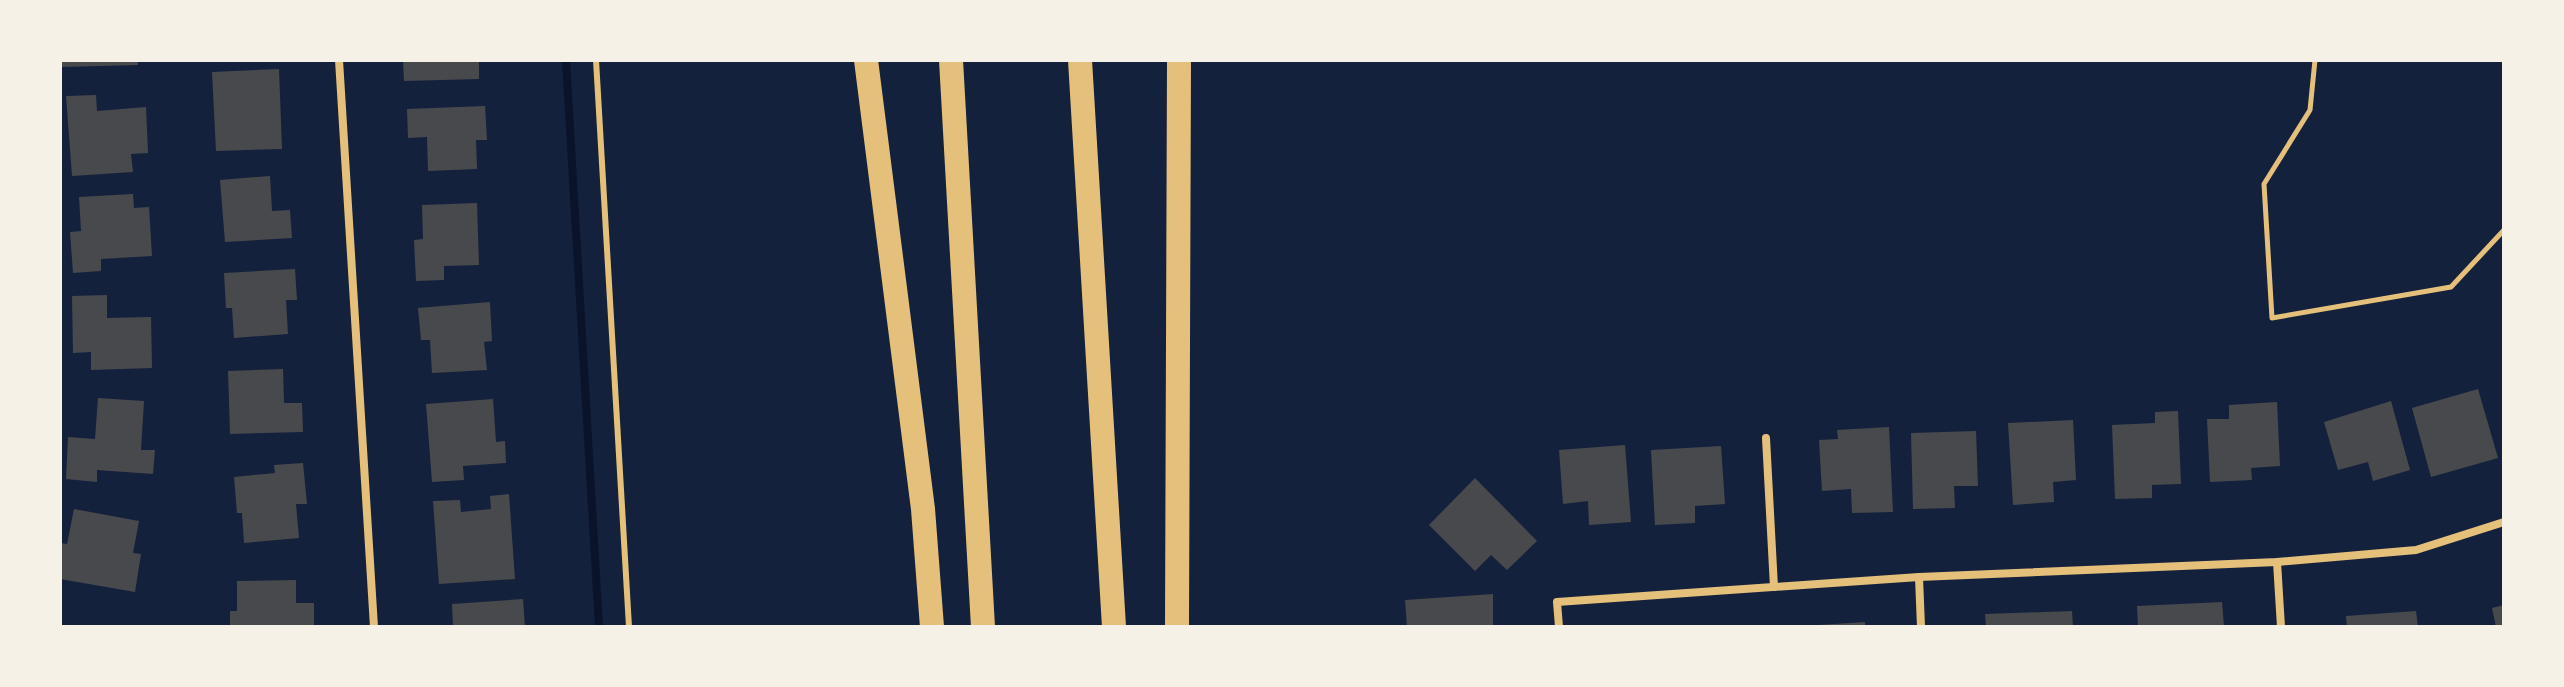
<svg xmlns="http://www.w3.org/2000/svg" width="2564" height="687" font-family="Manrope,sans-serif">
	<style>
		.lines { fill: none; stroke-linecap: round; stroke-linejoin: round }
		.stream { stroke: #0b132b; stroke-width: 8 }
		.building { fill: #48494c }
		.path { stroke: #e5c07b; stroke-width: 5 }
		.service { stroke: #e5c07b; stroke-width: 6 }
		.minor { stroke: #e5c07b; stroke-width: 8 }
		.motorway { stroke: #e5c07b; stroke-width: 24 }
	</style>
	<rect width="100%" height="100%" fill="#14213d"/>
	<g class="lines">
		<polyline class="stream" points="566,60 599,627"/>
	</g>
	<g class="building">
		<polygon points="61,60 138,60 138,65 61,67"/>
		<polygon points="403,60 479,60 479,79 404,81"/>
		<polygon points="279,69 282,149 216,151 212,72"/>
		<polygon points="96,95 97,111 146,107 148,153 131,154 133,172 72,176 66,96"/>
		<polygon points="485,106 487,140 476,140 477,169 428,171 427,137 408,138 407,109"/>
		<polygon points="270,176 272,211 290,210 292,238 225,242 220,180"/>
		<polygon points="133,194 134,208 149,207 152,256 101,259 101,271 73,273 70,232 81,231 79,197"/>
		<polygon points="477,203 479,265 444,266 444,280 416,281 414,240 423,239 422,205"/>
		<polygon points="295,269 297,300 286,300 288,334 234,338 232,308 226,308 224,273"/>
		<polygon points="107,295 107,318 151,317 152,368 91,370 91,352 73,353 72,296"/>
		<polygon points="490,302 492,341 484,342 487,370 432,373 430,340 421,340 418,308"/>
		<polygon points="283,369 284,403 302,403 303,432 230,434 228,371"/>
		<polygon points="2478,389 2498,458 2431,477 2412,408"/>
		<polygon points="98,398 144,401 141,450 155,450 153,474 97,470 97,482 66,479 68,437 95,439"/>
		<polygon points="493,399 496,442 505,441 506,463 463,466 464,480 432,482 426,404"/>
		<polygon points="2391,401 2410,470 2373,481 2368,462 2338,470 2324,422"/>
		<polygon points="2277,402 2280,466 2251,468 2252,480 2210,482 2207,419 2229,419 2229,405"/>
		<polygon points="2178,411 2181,484 2152,485 2152,498 2115,499 2112,425 2155,423 2155,412"/>
		<polygon points="2073,420 2076,480 2053,482 2054,502 2013,505 2008,423"/>
		<polygon points="1889,427 1893,512 1852,513 1851,489 1822,491 1819,440 1838,439 1837,430"/>
		<polygon points="1976,431 1978,486 1954,486 1955,508 1913,509 1911,433"/>
		<polygon points="1625,445 1631,522 1589,525 1588,501 1563,504 1559,450"/>
		<polygon points="1721,446 1725,504 1695,506 1695,523 1655,525 1651,450"/>
		<polygon points="303,463 307,504 296,504 299,538 244,543 242,513 237,513 234,477 275,473 274,465"/>
		<polygon points="1475,478 1537,541 1507,570 1491,555 1475,571 1429,525"/>
		<polygon points="509,494 515,579 439,584 433,501 460,500 461,512 491,509 490,496"/>
		<polygon points="74,509 139,521 133,553 141,554 135,592 60,579 60,543 67,544"/>
		<polygon points="296,580 296,603 314,603 314,627 230,627 230,611 237,611 237,581"/>
		<polygon points="1493,594 1493,627 1407,627 1405,600"/>
		<polygon points="523,599 525,627 453,627 452,604"/>
		<polygon points="2222,602 2224,627 2138,627 2137,606"/>
		<polygon points="2504,605 2504,627 2496,627 2492,608"/>
		<polygon points="2072,611 2073,627 1986,627 1985,614"/>
		<polygon points="2416,611 2418,627 2347,627 2346,616"/>
		<polygon points="1865,622 1865,627 1819,627 1818,625"/>
	</g>
	<g class="lines">
		<polyline class="path" points="2315,60 2310,110 2264,184 2272,318 2451,287 2504,230"/>
		<polyline class="service" points="596,60 629,627"/>
		<g class="minor">
			<polyline points="339,60 374,627"/>
			<polyline points="1766,438 1774,587"/>
			<polyline points="2277,562 2281,627"/>
			<polyline points="1919,577 1921,627"/>
			<polyline points="1559,627 1557,602 1919,577 2277,562 2416,550 2504,522"/>
		</g>
		<g class="motorway">
			<polyline points="866,60 923,509 932,627"/>
			<polyline points="951,60 983,627"/>
			<polyline points="1080,60 1114,627"/>
			<polyline points="1177,627 1179,60"/>
		</g>
	</g>
	<rect width="2564" height="687" fill="none" stroke="#f6f1e7" stroke-width="124"/>
</svg>
